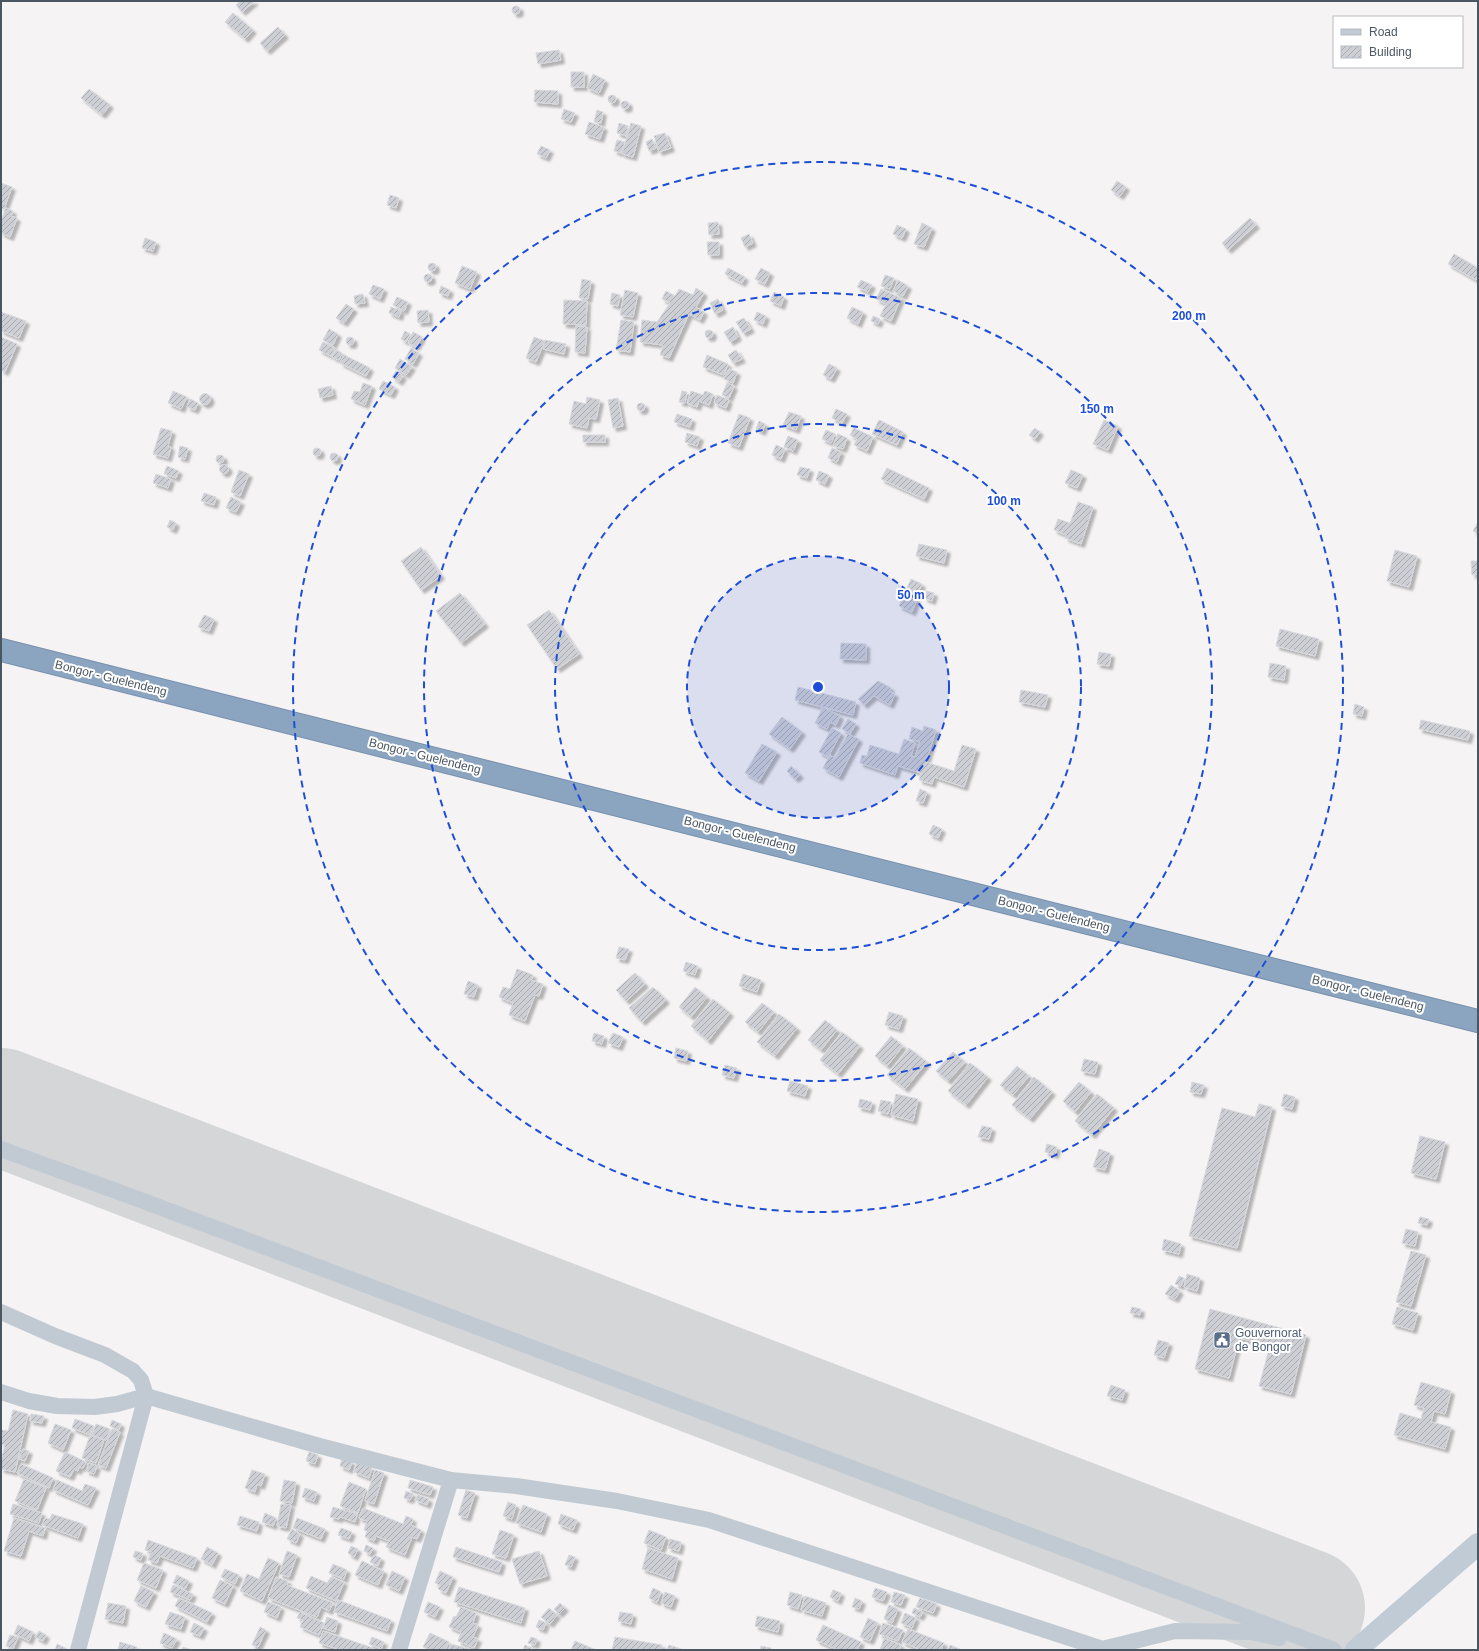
<svg xmlns="http://www.w3.org/2000/svg" width="1479" height="1651" font-family="Arial,sans-serif">
	<style>
		.lines { fill: none; stroke-linecap: round; stroke-linejoin: round }
		.runway { stroke: #d5d6d8; stroke-width: 118 }
		.building { fill: url(#building-hatch); stroke: #d7d9de; filter: url(#shadow) }
		.highway-casing { stroke: #7690ad; stroke-width: 24 }
		.street { stroke: #c1cad2; stroke-width: 16 }
		.secondary { stroke: #c1cbd6; stroke-width: 22 }
		.highway { stroke: #8ba5c1; stroke-width: 22 }
		.ring { fill: none; stroke: #1d4ed8; stroke-width: 2; stroke-dasharray: 7 5 }
		.labels { text-anchor: middle; stroke-width: 4; stroke-linejoin: round; paint-order: stroke }
		.street-label { font-size: 12px; fill: #4a5661; stroke: #fff }
		.service-label { font-size: 12px; fill: #4e5e75; stroke: #fff; text-anchor: start }
		.centre { fill: #1d4ed8; stroke: #fff; stroke-width: 2 }
		.ring-label { font-size: 12px; text-anchor: middle; font-weight: bold; fill: #1d4ed8; stroke: #fff; stroke-width: 4; stroke-linejoin: round; paint-order: stroke }
	</style>
	<defs>
		<pattern id="building-hatch" width="6" height="6" patternUnits="userSpaceOnUse"><rect width="6" height="6" fill="#cdcfd5"/><path d="M-1 1l2-2M0 6l6-6M5 7l2-2" fill="none" stroke="#a8abb0"/></pattern>
		<filter id="shadow"><feDropShadow dx="3.5" dy="3.5" stdDeviation="1" flood-color="#0004"/></filter>
	</defs>
	<rect width="100%" height="100%" fill="#f5f3f3"/>
	<g class="lines">
		<polyline class="runway" points="1,1107 1306,1608"/>
	</g>
	<g class="building">
		<polygon points="240,1 255,1 242,12 236,5"/>
		<circle cx="516" cy="10" r="4"/>
		<polygon points="233,13 253,30 245,39 225,22"/>
		<polygon points="278,27 285,35 267,51 260,43"/>
		<polygon points="559,50 561,60 538,64 536,53"/>
		<rect x="571" y="72" width="13" height="15"/>
		<polygon points="593,74 605,80 599,93 587,88"/>
		<polygon points="89,89 110,105 102,115 81,98"/>
		<polygon points="535,90 558,91 558,104 534,102"/>
		<circle cx="612" cy="99" r="4"/>
		<circle cx="625" cy="105" r="4"/>
		<polygon points="564,109 575,113 571,122 561,119"/>
		<polygon points="597,110 603,112 601,123 594,122"/>
		<polygon points="589,122 604,127 600,139 585,134"/>
		<polygon points="619,123 628,126 626,136 617,133"/>
		<polygon points="631,123 641,126 633,157 622,154"/>
		<polygon points="665,133 671,148 659,152 654,136"/>
		<polygon points="652,139 656,148 649,151 646,142"/>
		<polygon points="617,140 625,142 621,153 614,151"/>
		<polygon points="541,146 550,150 546,158 537,154"/>
		<polygon points="1117,181 1126,187 1120,196 1111,190"/>
		<polygon points="1,183 12,187 4,209 1,208"/>
		<polygon points="390,195 399,198 396,208 387,205"/>
		<polygon points="6,208 13,211 11,216 17,218 10,237 1,233 1,221"/>
		<polygon points="1250,218 1256,225 1228,250 1222,243"/>
		<polygon points="718,222 719,234 709,235 708,223"/>
		<polygon points="922,223 932,228 924,247 914,244"/>
		<polygon points="897,225 906,229 902,238 893,234"/>
		<polygon points="749,234 753,243 745,247 741,238"/>
		<polygon points="145,238 156,242 153,251 142,248"/>
		<polygon points="707,242 719,242 719,255 708,255"/>
		<polygon points="1454,254 1478,268 1478,275 1476,280 1448,264"/>
		<circle cx="432" cy="267" r="4"/>
		<polygon points="462,266 477,272 470,289 455,283"/>
		<polygon points="728,268 745,277 742,283 725,274"/>
		<polygon points="761,268 770,273 765,284 755,279"/>
		<circle cx="428" cy="278" r="4"/>
		<polygon points="885,275 894,278 890,289 881,286"/>
		<polygon points="582,279 591,281 588,299 579,298"/>
		<polygon points="861,280 872,285 868,292 857,287"/>
		<polygon points="898,280 908,286 903,296 893,291"/>
		<polygon points="373,285 384,289 380,299 369,294"/>
		<polygon points="441,286 450,290 448,296 439,293"/>
		<polygon points="696,288 704,293 696,307 704,312 700,320 689,314 669,358 660,355 663,345 640,342 642,320 657,322 670,303 662,299 666,291 675,296 679,289 693,295"/>
		<polygon points="881,289 901,298 891,321 880,316 886,304 876,299"/>
		<polygon points="625,290 638,293 633,317 620,315"/>
		<polygon points="774,292 784,297 781,306 770,301"/>
		<polygon points="612,293 620,295 618,306 610,304"/>
		<polygon points="363,294 365,303 355,304 354,296"/>
		<polygon points="397,297 408,302 404,311 393,305"/>
		<polygon points="718,299 723,310 715,314 710,303"/>
		<polygon points="564,300 587,301 586,325 563,324"/>
		<polygon points="346,304 354,309 344,323 336,318"/>
		<polygon points="391,307 401,311 399,317 389,313"/>
		<polygon points="852,307 863,312 858,324 847,318"/>
		<polygon points="428,310 429,322 418,323 417,311"/>
		<polygon points="1,312 26,321 19,338 1,331"/>
		<polygon points="757,312 766,316 763,324 754,320"/>
		<polygon points="873,316 880,319 878,324 871,321"/>
		<polygon points="744,318 751,329 743,333 736,322"/>
		<polygon points="621,320 634,322 630,352 616,350"/>
		<polygon points="576,326 587,327 585,353 575,352"/>
		<polygon points="733,327 738,337 730,342 724,332"/>
		<polygon points="329,329 338,334 333,345 323,340"/>
		<circle cx="709" cy="334" r="4"/>
		<polygon points="405,331 410,334 406,342 401,339"/>
		<polygon points="413,332 422,337 416,347 408,343"/>
		<circle cx="350" cy="341" r="4"/>
		<polygon points="1,337 17,344 5,372 1,370"/>
		<polygon points="534,337 545,341 536,362 526,358"/>
		<polygon points="545,340 566,344 564,354 543,349"/>
		<polygon points="323,342 335,348 331,356 319,350"/>
		<polygon points="411,348 419,353 413,364 405,359"/>
		<polygon points="336,350 342,353 339,360 332,357"/>
		<polygon points="736,350 742,359 733,363 728,355"/>
		<polygon points="344,355 370,368 366,376 340,363"/>
		<polygon points="707,355 728,364 724,375 703,367"/>
		<polygon points="400,359 412,367 406,375 395,368"/>
		<polygon points="829,364 837,368 831,379 823,375"/>
		<polygon points="729,369 737,372 733,383 724,379"/>
		<polygon points="396,371 403,376 399,382 392,377"/>
		<polygon points="383,381 395,387 391,395 379,389"/>
		<polygon points="363,383 372,386 365,405 351,399 354,391 360,392"/>
		<polygon points="727,383 734,386 729,398 722,395"/>
		<polygon points="331,386 333,395 320,398 318,389"/>
		<polygon points="173,391 187,397 181,409 168,403"/>
		<polygon points="682,391 687,392 685,403 679,402"/>
		<polygon points="691,391 703,395 705,391 713,394 709,405 699,401 697,407 687,403"/>
		<circle cx="205" cy="399" r="5.5"/>
		<polygon points="717,395 729,400 726,408 714,403"/>
		<polygon points="587,397 600,400 596,419 589,418 587,428 569,424 574,401 586,404"/>
		<polygon points="618,398 623,426 613,428 608,400"/>
		<polygon points="190,399 198,403 195,410 187,407"/>
		<circle cx="641" cy="407" r="4"/>
		<polygon points="836,409 847,414 842,423 832,418"/>
		<polygon points="789,412 801,416 796,430 783,425"/>
		<polygon points="677,414 692,419 690,427 674,422"/>
		<polygon points="739,414 750,418 739,447 728,443"/>
		<polygon points="879,420 903,432 897,445 872,434"/>
		<polygon points="1104,420 1118,426 1108,450 1093,444"/>
		<polygon points="759,421 765,424 762,432 756,429"/>
		<polygon points="161,428 172,431 168,446 171,447 168,458 153,454"/>
		<polygon points="854,428 873,437 867,451 854,445 857,439 850,435"/>
		<polygon points="1035,428 1040,432 1035,439 1029,435"/>
		<polygon points="826,430 835,434 831,443 822,439"/>
		<polygon points="687,433 700,437 697,446 685,442"/>
		<polygon points="838,434 847,438 843,449 833,446"/>
		<rect x="583" y="435" width="22" height="7"/>
		<polygon points="788,436 798,440 793,451 784,447"/>
		<polygon points="776,445 785,449 781,459 772,455"/>
		<polygon points="180,446 188,448 185,459 178,457"/>
		<circle cx="317" cy="452" r="4"/>
		<polygon points="832,448 841,452 837,462 828,458"/>
		<circle cx="334" cy="457" r="4"/>
		<circle cx="220" cy="459" r="4"/>
		<circle cx="224" cy="469" r="4.5"/>
		<polygon points="167,466 179,471 176,478 164,474"/>
		<polygon points="800,467 810,469 807,478 797,475"/>
		<polygon points="887,468 929,488 924,499 881,479"/>
		<polygon points="239,470 249,474 240,496 231,492"/>
		<polygon points="1071,470 1083,475 1077,488 1065,483"/>
		<polygon points="819,471 829,475 825,484 816,480"/>
		<polygon points="156,474 171,479 168,488 153,483"/>
		<polygon points="204,493 216,497 214,505 201,501"/>
		<polygon points="231,497 241,502 236,512 226,508"/>
		<polygon points="1078,502 1093,507 1081,544 1065,538 1066,535 1054,530 1058,519 1070,523"/>
		<polygon points="170,520 176,523 173,530 167,527"/>
		<polygon points="1478,522 1478,534 1473,531"/>
		<polygon points="919,544 947,550 944,563 916,556"/>
		<polygon points="421,547 441,576 421,590 401,561"/>
		<polygon points="1395,550 1417,556 1409,587 1387,581"/>
		<polygon points="1471,561 1478,561 1478,574 1472,575"/>
		<polygon points="911,579 922,584 917,595 906,590"/>
		<polygon points="927,591 934,593 932,601 924,598"/>
		<polygon points="460,593 485,624 461,643 436,611"/>
		<polygon points="904,594 917,599 912,612 899,606"/>
		<polygon points="549,610 579,654 557,669 527,625"/>
		<polygon points="204,615 214,619 209,631 198,627"/>
		<polygon points="1280,629 1319,639 1315,656 1276,646"/>
		<polygon points="841,643 866,644 866,660 840,659"/>
		<polygon points="1099,652 1111,654 1109,666 1097,664"/>
		<polygon points="1270,663 1286,666 1284,680 1268,677"/>
		<polygon points="878,681 891,688 889,691 895,694 890,705 874,696 864,705 858,699"/>
		<polygon points="798,687 856,702 853,715 795,700"/>
		<polygon points="1021,690 1048,695 1045,707 1019,702"/>
		<polygon points="1355,704 1364,707 1362,716 1353,714"/>
		<polygon points="823,707 840,716 836,725 830,722 827,729 815,723"/>
		<polygon points="782,717 802,732 790,749 769,734"/>
		<polygon points="848,719 856,724 850,734 842,729"/>
		<polygon points="1421,720 1470,731 1468,740 1419,729"/>
		<polygon points="924,726 936,730 926,762 954,771 962,745 976,749 964,787 934,777 932,784 919,780 921,773 898,766 895,775 860,763 862,755 867,756 870,745 899,754 904,739 915,743 911,756 915,757 920,742 909,739 912,727 923,731"/>
		<polygon points="832,728 841,733 828,757 819,752"/>
		<polygon points="848,734 859,739 839,777 823,768 830,755 835,758"/>
		<polygon points="762,744 777,752 759,781 745,773"/>
		<polygon points="791,766 800,775 795,779 787,771"/>
		<polygon points="920,789 927,792 923,803 916,801"/>
		<polygon points="933,825 942,829 938,838 929,834"/>
		<polygon points="619,947 629,949 625,960 616,958"/>
		<polygon points="686,962 698,966 695,975 683,971"/>
		<polygon points="517,969 533,975 531,980 543,984 539,996 535,995 525,1021 509,1015 513,1003 499,997 503,987 510,989"/>
		<polygon points="635,973 645,984 626,1001 616,990"/>
		<polygon points="743,974 761,980 757,992 739,986"/>
		<polygon points="468,981 478,985 474,997 464,994"/>
		<polygon points="653,987 666,1000 642,1022 629,1008"/>
		<polygon points="695,987 707,997 691,1017 679,1007"/>
		<polygon points="713,999 730,1013 708,1041 691,1026"/>
		<polygon points="762,1003 774,1012 758,1032 745,1022"/>
		<polygon points="889,1012 903,1016 899,1029 885,1025"/>
		<polygon points="779,1014 797,1028 775,1056 757,1042"/>
		<polygon points="825,1020 837,1030 821,1050 808,1040"/>
		<polygon points="842,1032 860,1046 838,1074 820,1060"/>
		<polygon points="594,1033 604,1036 602,1044 592,1041"/>
		<polygon points="613,1033 623,1037 619,1047 608,1043"/>
		<polygon points="891,1036 903,1046 887,1066 875,1056"/>
		<polygon points="676,1048 688,1051 686,1061 674,1058"/>
		<polygon points="909,1048 927,1062 905,1089 887,1075"/>
		<polygon points="953,1052 965,1062 948,1081 936,1071"/>
		<polygon points="1084,1059 1098,1062 1095,1074 1081,1071"/>
		<polygon points="970,1063 988,1077 966,1105 948,1091"/>
		<polygon points="725,1065 737,1068 734,1078 722,1075"/>
		<polygon points="1017,1066 1029,1076 1013,1095 1000,1085"/>
		<polygon points="1034,1077 1052,1092 1030,1119 1012,1105"/>
		<polygon points="790,1081 808,1086 805,1096 787,1091"/>
		<polygon points="1079,1082 1091,1092 1075,1112 1063,1101"/>
		<polygon points="1192,1082 1204,1085 1201,1094 1190,1092"/>
		<polygon points="896,1094 918,1099 913,1121 891,1115"/>
		<polygon points="1097,1094 1114,1108 1092,1135 1075,1121"/>
		<polygon points="1284,1094 1295,1097 1292,1109 1281,1106"/>
		<polygon points="860,1099 872,1102 870,1110 858,1107"/>
		<polygon points="881,1100 891,1102 888,1114 878,1111"/>
		<polygon points="1259,1104 1272,1107 1237,1248 1189,1236 1222,1108 1255,1117"/>
		<polygon points="982,1126 992,1128 989,1139 978,1137"/>
		<polygon points="1420,1136 1445,1142 1436,1179 1411,1173"/>
		<polygon points="1047,1144 1057,1147 1055,1155 1045,1152"/>
		<polygon points="1099,1149 1110,1153 1105,1170 1093,1167"/>
		<polygon points="1420,1217 1429,1219 1427,1225 1418,1223"/>
		<polygon points="1406,1229 1418,1232 1415,1246 1402,1243"/>
		<polygon points="1164,1239 1181,1244 1179,1254 1162,1250"/>
		<polygon points="1411,1251 1426,1255 1411,1306 1396,1302"/>
		<polygon points="1187,1274 1200,1278 1197,1291 1184,1287"/>
		<polygon points="1179,1276 1184,1278 1181,1286 1175,1284"/>
		<polygon points="1171,1285 1180,1291 1175,1299 1165,1294"/>
		<polygon points="1132,1307 1141,1309 1140,1315 1130,1313"/>
		<polygon points="1397,1307 1418,1313 1413,1330 1392,1324"/>
		<polygon points="1210,1309 1306,1335 1291,1394 1259,1386 1270,1346 1239,1338 1229,1378 1195,1369"/>
		<polygon points="1158,1340 1169,1343 1164,1358 1154,1355"/>
		<polygon points="1421,1382 1451,1391 1445,1414 1434,1411 1431,1422 1451,1427 1445,1449 1394,1435 1400,1413 1421,1419 1424,1408 1414,1405"/>
		<polygon points="1111,1385 1125,1390 1122,1400 1107,1396"/>
		<polygon points="13,1410 28,1414 15,1472 1,1469 1,1461 5,1445 1,1444 1,1430 8,1431"/>
		<polygon points="31,1414 44,1416 42,1423 30,1421"/>
		<polygon points="75,1419 94,1426 90,1435 72,1428"/>
		<polygon points="112,1420 121,1424 119,1430 110,1426"/>
		<polygon points="55,1424 71,1430 63,1450 48,1443"/>
		<polygon points="96,1424 110,1429 106,1440 92,1435"/>
		<polygon points="112,1429 120,1432 106,1468 98,1465"/>
		<polygon points="90,1435 104,1440 96,1463 82,1458"/>
		<polygon points="23,1449 29,1451 25,1461 19,1459"/>
		<polygon points="65,1452 86,1462 83,1468 79,1467 78,1471 74,1469 70,1477 56,1471"/>
		<polygon points="309,1452 318,1455 315,1464 306,1461"/>
		<polygon points="342,1458 352,1462 349,1470 340,1466"/>
		<polygon points="357,1462 372,1468 369,1478 354,1472"/>
		<polygon points="89,1463 97,1466 94,1474 86,1471"/>
		<polygon points="21,1464 53,1478 49,1488 17,1473"/>
		<polygon points="252,1470 265,1474 261,1486 257,1484 255,1492 245,1488"/>
		<polygon points="375,1470 384,1473 374,1504 365,1501"/>
		<polygon points="24,1479 46,1488 37,1510 15,1501"/>
		<polygon points="57,1480 82,1491 85,1484 96,1488 88,1505 53,1490"/>
		<polygon points="284,1480 296,1482 292,1503 280,1501"/>
		<polygon points="410,1480 433,1487 430,1495 408,1488"/>
		<polygon points="349,1482 366,1489 358,1513 340,1506"/>
		<polygon points="305,1488 317,1492 314,1501 302,1497"/>
		<polygon points="466,1490 475,1493 467,1518 458,1515"/>
		<polygon points="406,1491 413,1494 410,1500 404,1498"/>
		<polygon points="418,1495 429,1499 427,1505 415,1500"/>
		<polygon points="508,1502 516,1505 512,1519 503,1516"/>
		<polygon points="13,1504 42,1513 39,1523 10,1514"/>
		<polygon points="281,1504 291,1505 286,1528 277,1526"/>
		<polygon points="523,1505 547,1514 541,1532 516,1523"/>
		<polygon points="333,1507 357,1514 355,1522 340,1517 339,1519 330,1517"/>
		<polygon points="363,1508 403,1524 406,1516 413,1519 411,1525 421,1530 417,1539 412,1537 405,1555 386,1547 389,1541 376,1536 374,1541 365,1537 367,1531 364,1530 367,1521 359,1518"/>
		<polygon points="265,1513 276,1518 273,1526 262,1522"/>
		<polygon points="52,1514 83,1524 78,1538 42,1525 45,1518 50,1519"/>
		<polygon points="561,1514 577,1520 573,1530 558,1524"/>
		<polygon points="240,1516 259,1522 257,1531 237,1525"/>
		<polygon points="14,1518 45,1528 43,1536 29,1531 21,1556 4,1551"/>
		<polygon points="297,1518 325,1529 321,1539 293,1528"/>
		<polygon points="341,1528 352,1532 349,1539 338,1535"/>
		<polygon points="292,1529 300,1534 296,1543 287,1539"/>
		<polygon points="500,1530 514,1535 506,1558 492,1554"/>
		<polygon points="649,1530 666,1537 661,1550 644,1543"/>
		<polygon points="670,1539 681,1542 679,1551 668,1548"/>
		<polygon points="148,1540 197,1558 193,1568 160,1556 157,1563 148,1560 151,1552 145,1550"/>
		<polygon points="366,1545 373,1548 370,1554 364,1551"/>
		<polygon points="351,1546 358,1549 354,1557 348,1553"/>
		<polygon points="207,1547 218,1553 212,1565 201,1559"/>
		<polygon points="456,1547 502,1562 499,1572 453,1557"/>
		<polygon points="648,1548 678,1558 672,1579 642,1569"/>
		<polygon points="135,1551 143,1553 141,1560 133,1557"/>
		<polygon points="287,1551 297,1555 289,1577 279,1574"/>
		<polygon points="539,1551 547,1576 520,1584 512,1559"/>
		<polygon points="374,1555 381,1558 378,1566 370,1562"/>
		<polygon points="569,1555 575,1557 571,1567 565,1565"/>
		<polygon points="268,1558 279,1563 262,1601 240,1591 247,1574 259,1579"/>
		<polygon points="362,1561 384,1571 378,1585 355,1575"/>
		<polygon points="144,1563 163,1570 156,1588 137,1580"/>
		<polygon points="333,1564 347,1570 344,1579 329,1573"/>
		<polygon points="225,1569 239,1575 235,1584 221,1577"/>
		<polygon points="392,1571 405,1577 399,1591 386,1585"/>
		<polygon points="440,1571 453,1577 446,1593 438,1589 440,1585 435,1583"/>
		<polygon points="177,1575 189,1581 185,1589 173,1583"/>
		<polygon points="311,1576 327,1583 331,1577 344,1582 336,1601 306,1588"/>
		<polygon points="276,1577 288,1581 287,1585 333,1603 329,1611 321,1607 317,1617 268,1598"/>
		<polygon points="220,1580 233,1586 225,1604 212,1598"/>
		<polygon points="173,1585 193,1594 190,1600 170,1592"/>
		<polygon points="141,1586 154,1592 146,1607 134,1601"/>
		<polygon points="459,1587 525,1608 521,1623 454,1602"/>
		<polygon points="653,1588 661,1592 657,1602 649,1598"/>
		<polygon points="875,1588 887,1592 883,1601 872,1597"/>
		<polygon points="833,1590 841,1593 838,1601 830,1597"/>
		<polygon points="665,1592 675,1596 671,1607 661,1603"/>
		<polygon points="790,1592 802,1595 798,1609 787,1605"/>
		<polygon points="894,1592 905,1595 901,1605 891,1602"/>
		<polygon points="805,1596 826,1603 822,1616 801,1610"/>
		<polygon points="179,1598 212,1613 207,1622 175,1606"/>
		<polygon points="855,1598 862,1601 859,1609 852,1607"/>
		<polygon points="920,1598 937,1604 933,1613 916,1607"/>
		<polygon points="338,1600 391,1620 387,1631 334,1612"/>
		<polygon points="268,1602 281,1607 277,1618 264,1612"/>
		<polygon points="428,1602 440,1607 435,1617 424,1612"/>
		<polygon points="108,1603 126,1606 123,1623 105,1619"/>
		<polygon points="560,1603 565,1608 559,1614 554,1609"/>
		<polygon points="889,1605 898,1609 892,1623 884,1619"/>
		<polygon points="461,1607 476,1613 473,1623 478,1625 473,1637 478,1639 474,1648 458,1641 461,1632 449,1627 454,1616 456,1617"/>
		<polygon points="549,1608 557,1615 550,1624 541,1617"/>
		<polygon points="914,1608 923,1612 920,1617 912,1613"/>
		<polygon points="170,1612 185,1617 181,1629 165,1624"/>
		<polygon points="300,1612 324,1623 319,1635 300,1627 303,1620 297,1618"/>
		<polygon points="620,1612 633,1614 631,1624 618,1621"/>
		<polygon points="905,1613 916,1618 912,1628 901,1623"/>
		<polygon points="757,1616 780,1621 778,1632 755,1626"/>
		<polygon points="327,1617 338,1621 335,1632 323,1628"/>
		<polygon points="868,1618 878,1623 870,1641 860,1637"/>
		<polygon points="539,1620 546,1623 543,1630 536,1627"/>
		<polygon points="194,1623 204,1628 200,1636 190,1632"/>
		<polygon points="883,1623 903,1630 898,1641 879,1634"/>
		<polygon points="18,1625 33,1632 29,1641 14,1634"/>
		<polygon points="823,1625 861,1642 857,1650 838,1650 816,1640"/>
		<polygon points="260,1627 266,1630 258,1647 252,1645"/>
		<polygon points="908,1629 944,1643 941,1650 921,1650 902,1642"/>
		<polygon points="39,1631 46,1635 43,1641 35,1637"/>
		<polygon points="323,1631 373,1648 372,1650 340,1650 319,1643"/>
		<polygon points="164,1633 177,1639 172,1648 160,1643"/>
		<polygon points="430,1633 449,1642 445,1650 430,1650 423,1647"/>
		<polygon points="10,1635 18,1637 13,1649 6,1646"/>
		<polygon points="372,1637 384,1642 381,1649 369,1644"/>
		<polygon points="531,1637 537,1639 535,1645 528,1643"/>
		<polygon points="615,1637 662,1645 661,1650 612,1650"/>
		<polygon points="884,1638 901,1645 899,1650 880,1650"/>
		<polygon points="575,1641 596,1650 571,1650"/>
		<polygon points="120,1642 137,1647 136,1650 118,1650"/>
		<polygon points="57,1644 67,1649 66,1650 55,1650"/>
		<polygon points="450,1644 471,1649 471,1650 449,1650"/>
		<polygon points="525,1645 531,1648 530,1650 523,1650"/>
		<polygon points="669,1645 684,1650 667,1650"/>
		<polygon points="950,1645 962,1650 948,1650"/>
		<polygon points="761,1646 771,1648 770,1650 760,1650"/>
		<polygon points="183,1647 192,1650 182,1650"/>
	</g>
	<g class="lines">
		<defs>
			<polyline id="highway" points="1,650 1478,1021"/>
		</defs>
		<use href="#highway" class="highway-casing"/>
		<g class="street">
			<polyline points="1,1149 138,1199 1334,1650"/>
			<polyline points="1,1312 55,1336 105,1355 133,1371 141,1380 146,1396 78,1650"/>
			<polyline points="1,1392 29,1401 57,1406 95,1407 117,1404 146,1396 316,1445 451,1480 516,1486 617,1501 709,1520 1100,1648"/>
			<polyline points="399,1650 451,1480"/>
			<polyline points="1098,1650 1175,1631 1251,1632 1279,1638"/>
		</g>
		<polyline class="secondary" points="1356,1650 1478,1544"/>
		<use href="#highway" class="highway"/>
	</g>
	<circle cx="818" cy="687" r="131" fill="#1d4ed8" fill-opacity=".12"/>
	<g class="ring">
		<circle cx="818" cy="687" r="131"/>
		<circle cx="818" cy="687" r="263"/>
		<circle cx="818" cy="687" r="394"/>
		<circle cx="818" cy="687" r="525"/>
	</g>
	<defs>
		<symbol id="civic-square" viewBox="-11 -11 22 22"><rect x="-9" y="-9" width="18" height="18" rx="4" fill="#5c6f8a" stroke="#fff"/><path d="M-.6-6.5H3V-4.5H.6V-3L4-1V1h2V6H-6V1h2V-1L-.6-3ZM-1.2 2.5V6h2.4V2.5Z" fill="#fff"/></symbol>
	</defs>
	<g fill-rule="evenodd">
		<use href="#civic-square" x="1212" y="1330" width="20" height="20"/>
	</g>
	<g class="labels">
		<g class="street-label">
			<text transform="translate(111 678) rotate(14)" y="4">Bongor - Guelendeng</text>
			<text transform="translate(425 756) rotate(14)" y="4">Bongor - Guelendeng</text>
			<text transform="translate(740 834) rotate(14)" y="4">Bongor - Guelendeng</text>
			<text transform="translate(1054 914) rotate(14)" y="4">Bongor - Guelendeng</text>
			<text transform="translate(1368 993) rotate(14)" y="4">Bongor - Guelendeng</text>
		</g>
		<g class="service-label">
			<text x="1235" y="1337">Gouvernorat<tspan x="1235" dy="14">de Bongor</tspan></text>
		</g>
	</g>
	<circle cx="818" cy="687" r="6" class="centre"/>
	<g class="ring-label">
		<text x="1189" y="320">200 m</text>
		<text x="1097" y="413">150 m</text>
		<text x="1004" y="505">100 m</text>
		<text x="911" y="599">50 m</text>
	</g>
	<rect width="1479" height="1651" fill="none" stroke="#4a5661" stroke-width="4"/>
	<rect x="1333" y="16" width="130" height="52" fill="#ffffff" stroke="#b7bbc0"/>
	<rect x="1341" y="29" width="20" height="6" fill="#c1cbd6" stroke="#b7bbc0"/>
	<text x="1369" y="36" font-size="12" fill="#4a5661">Road</text>
	<rect x="1341" y="46" width="20" height="12" fill="url(#building-hatch)" stroke="#b7bbc0"/>
	<text x="1369" y="56" font-size="12" fill="#4a5661">Building</text>
</svg>
